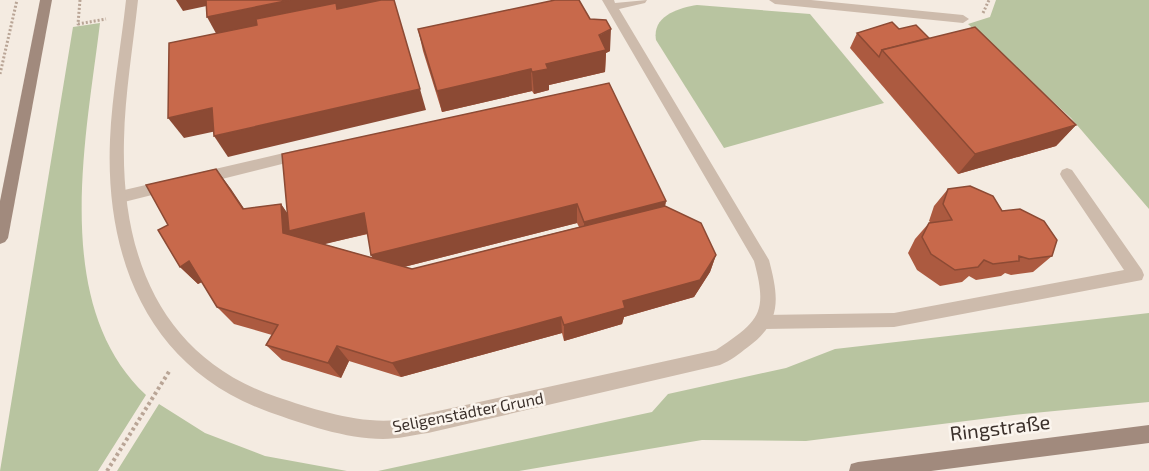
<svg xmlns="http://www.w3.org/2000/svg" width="1149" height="471" font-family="'Exo 2',sans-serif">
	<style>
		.green { fill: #b8c4a0 }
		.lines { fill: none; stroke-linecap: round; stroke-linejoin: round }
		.path-far1 { stroke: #b9a596; stroke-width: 3; stroke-dasharray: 2 2; stroke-linecap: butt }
		.path { stroke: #b9a596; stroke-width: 4; stroke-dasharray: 3 3; stroke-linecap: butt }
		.service { fill: #cdbbac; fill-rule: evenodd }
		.minor { fill: #cdbbac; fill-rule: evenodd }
		.secondary { fill: #a18a7d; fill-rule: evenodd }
		.wall { fill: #ac5a40; fill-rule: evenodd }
		.shaded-wall { fill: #8c4a34 }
		.building { fill: #c8694b; stroke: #8c4a34; stroke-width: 1.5 }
		.labels { text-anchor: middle; stroke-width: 5; stroke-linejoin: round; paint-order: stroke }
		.street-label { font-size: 16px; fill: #3b302b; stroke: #fbf5ee }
		.near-street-label { font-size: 20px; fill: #3b302b; stroke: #fbf5ee }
	</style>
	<rect width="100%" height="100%" fill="#f4ebe1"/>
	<g class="green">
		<polygon points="996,0 1149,0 1149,209 1071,118 968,24 990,17"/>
		<path d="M 697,5 L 810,14 L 884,103 L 724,148 L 656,40 C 652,16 678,8 697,5 Z"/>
		<path d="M 100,23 C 86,139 50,305 146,395 L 98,471 L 0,471 L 73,27 Z"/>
		<polygon points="1149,313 1149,402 1023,414 806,441 702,440 519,471 378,471 652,412 668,394 786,368 835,349"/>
		<polygon points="159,404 205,433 265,456 347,471 117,471"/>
	</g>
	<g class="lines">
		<g class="path-far1">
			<polyline points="80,0 78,24 106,19"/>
			<polyline points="983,13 989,0"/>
			<polyline points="0,74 17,0"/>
		</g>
		<polyline class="path" points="107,471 170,370"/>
		<g class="service">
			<polygon points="301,149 306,150 308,154 306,158 202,184 195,178 202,172"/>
			<polygon points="1067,168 1072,170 1142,270 1144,275 1142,280 894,327 764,329 758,327 756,322 758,317 764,315 894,313 1124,270 1062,178 1060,174 1062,170"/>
			<polygon points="167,180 174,186 172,190 120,203 113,197 120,191"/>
		</g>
		<g class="minor">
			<path d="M 126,0 L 138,0 C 133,47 125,93 124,140 C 121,256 161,358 277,397 C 313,409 358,424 397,420 L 716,350 C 760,321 768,313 754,261 L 602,0 L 614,0 L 615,3 L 647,0 L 645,3 L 619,9 L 769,260 C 779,298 782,322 748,347 C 739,354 730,361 720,365 L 428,433 C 413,435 398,439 383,439 C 346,439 303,424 269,412 C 149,369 105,260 110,140 C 112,93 121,47 126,0 Z"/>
			<polygon points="769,0 811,0 963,15 969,19 963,23 775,4"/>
		</g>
		<g class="secondary">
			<polygon points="40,0 52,0 8,238 5,242 0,244 0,201"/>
			<polygon points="1149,425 1149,443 931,471 849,471 851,464 858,462"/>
		</g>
	</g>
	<g class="wall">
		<polygon points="590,19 610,51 606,53 605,72 549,85 549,90 534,94 532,91 442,112 423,51 418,29"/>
		<polygon points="899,29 929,38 1076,125 1056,146 958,174 850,48 857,33"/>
		<path d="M 216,169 L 244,209 L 281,204 L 287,213 L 666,201 L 665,206 L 716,255 L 710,272 L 694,297 L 624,317 L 622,324 L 564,341 L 562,333 L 401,377 L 349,361 L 341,378 L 282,360 L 266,345 L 272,335 L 234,324 L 217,307 L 202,282 L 198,284 L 180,267 L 168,225 ZM 577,223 L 579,227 L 412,269 L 404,267 ZM 368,234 L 371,255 L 373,258 L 323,244 Z"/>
		<polygon points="948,189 1002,211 1052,256 1033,272 1011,275 1005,273 1001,276 976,280 969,276 962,282 940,286 917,270 908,253 915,239 929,223 930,222 929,221 934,206"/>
	</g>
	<g class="shaded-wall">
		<polygon points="176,0 213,0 216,4 183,11"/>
		<polygon points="290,0 389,0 218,37 207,17"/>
		<polygon points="611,29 610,51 606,53 605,72 549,85 549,90 534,94 532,72 546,64"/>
		<polygon points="531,69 532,91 442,112 437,91"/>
		<polygon points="420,89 426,110 228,157 214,136"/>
		<polygon points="212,108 226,129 184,138 168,118"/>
		<polygon points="1076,125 1056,146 958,174 975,154"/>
		<polygon points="216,169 231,189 257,228 243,209"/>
		<polygon points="666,201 662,220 584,240 584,222"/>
		<polygon points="281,204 294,223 364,213 374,232 301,250 283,233"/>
		<polygon points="577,204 577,223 380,273 371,255"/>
		<polygon points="716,255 710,272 694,297 624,317 622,324 564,341 564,325 623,301"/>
		<polygon points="189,261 207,279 198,284 180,267"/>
		<polygon points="561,317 562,333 401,377 392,363"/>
		<polygon points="337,346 349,361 341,378 328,363"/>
	</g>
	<g class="building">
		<polygon points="206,0 290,0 207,17"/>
		<polygon points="381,0 394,0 420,89 214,136 212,108 168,118 169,43 257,25 256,19 336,3 337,9"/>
		<polygon points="555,0 579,0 590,19 606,20 611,29 599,35 606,50 546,64 548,69 532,72 531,69 437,91 418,29"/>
		<polygon points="892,22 899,29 916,25 929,38 882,50 879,57 857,33"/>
		<polygon points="975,27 1076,125 975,154 882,50"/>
		<polygon points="609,83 666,201 584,222 577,204 371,255 364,213 289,231 282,154"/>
		<polygon points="216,169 243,209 281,204 283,233 412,269 665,206 701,223 716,255 700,280 623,301 625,308 564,325 561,317 392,363 337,346 328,363 266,345 278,325 217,307 189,261 180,267 158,230 168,225 146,185"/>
		<polygon points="970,186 993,196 1002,211 1020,209 1044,221 1057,240 1052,256 1029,259 1019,256 1019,261 993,264 984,260 978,267 955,270 931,254 922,237 929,223 952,220 943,204 948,189"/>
	</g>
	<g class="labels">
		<g class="street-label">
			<text transform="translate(468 412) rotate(-11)" y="6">Seligenstädter Grund</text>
		</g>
		<g class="near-street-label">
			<text transform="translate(1000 428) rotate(-7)" y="7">Ringstraße</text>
		</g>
	</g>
</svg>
